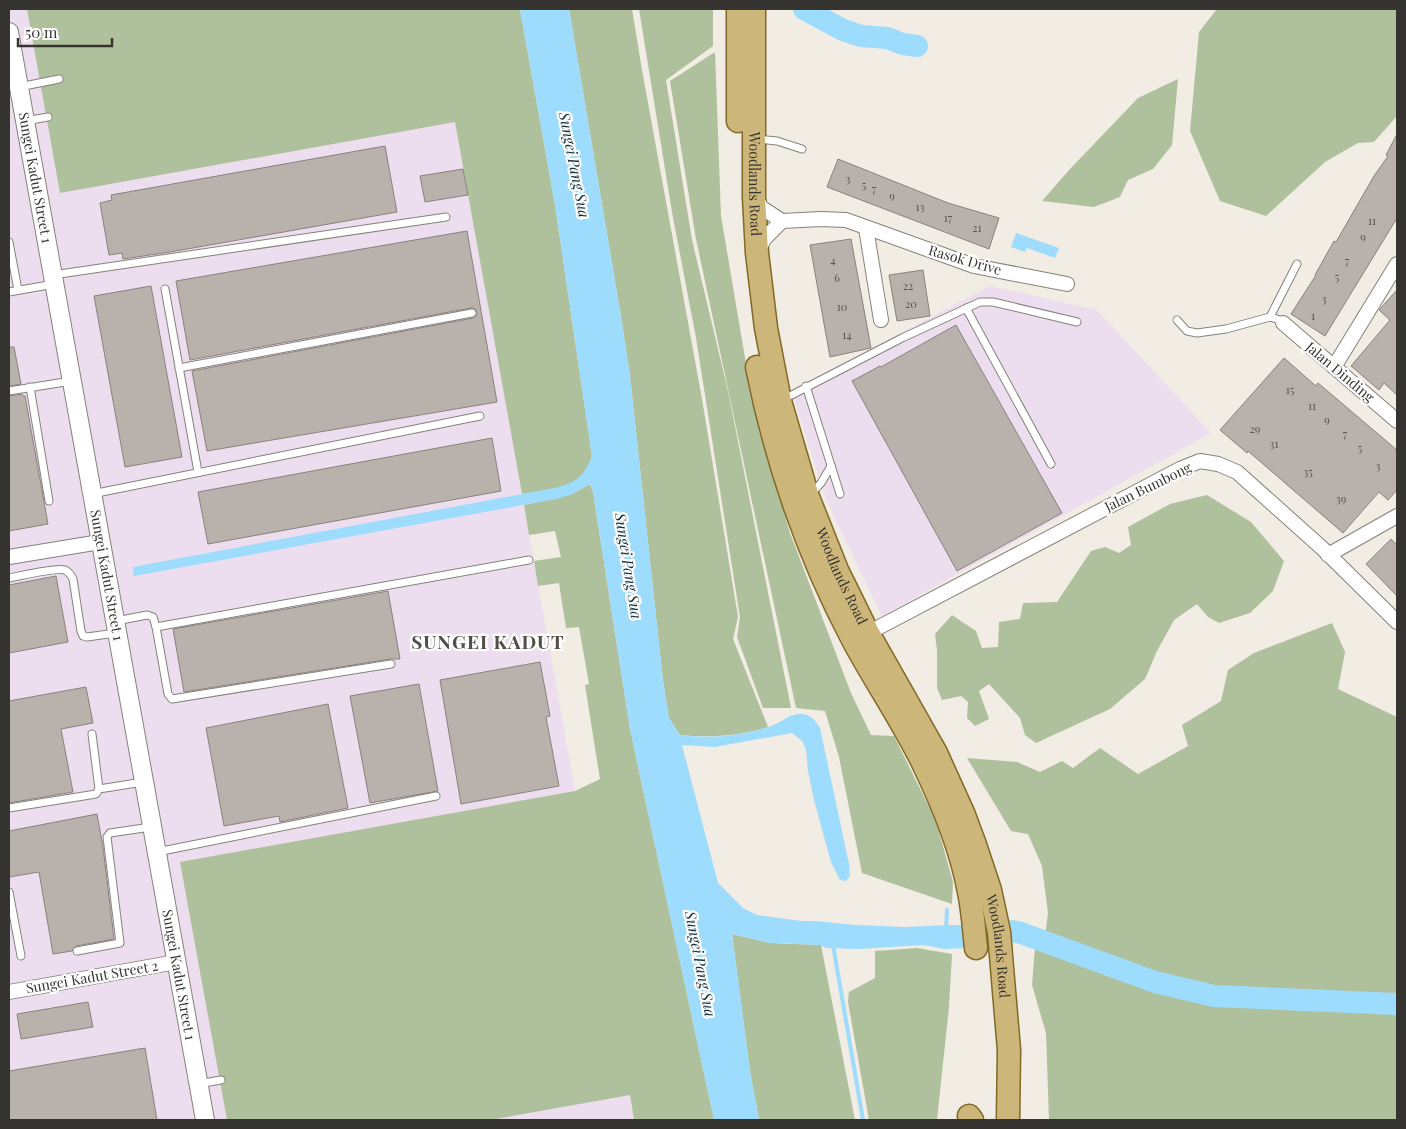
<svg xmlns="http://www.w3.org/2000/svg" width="1406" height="1129" font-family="'Playfair Display',serif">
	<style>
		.industrial { fill: #ecddef }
		.green { fill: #afc09c }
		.water { fill: #9ddcfd }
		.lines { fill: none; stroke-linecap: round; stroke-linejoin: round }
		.stream { stroke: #9ddcfd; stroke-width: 4 }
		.river { stroke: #9ddcfd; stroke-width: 22 }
		.building { fill: #b9b1ab; stroke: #8a827c }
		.service-casing { stroke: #86827a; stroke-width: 9 }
		.minor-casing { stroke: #86827a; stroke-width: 16 }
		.tertiary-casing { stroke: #86827a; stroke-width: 20 }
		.primary-casing { stroke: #826926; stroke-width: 25 }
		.service { stroke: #fff; stroke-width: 7 }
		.minor { stroke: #fff; stroke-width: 14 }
		.tertiary { stroke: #fff; stroke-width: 18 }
		.primary { stroke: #cdb679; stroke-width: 22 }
		.labels { text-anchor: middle; stroke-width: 4.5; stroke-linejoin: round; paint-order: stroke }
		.number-label { font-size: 11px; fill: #575350 }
		.street-label { font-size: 14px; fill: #363431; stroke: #fff }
		.water-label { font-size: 15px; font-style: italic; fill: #12303e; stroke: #fff }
		.district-label { font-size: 19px; font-weight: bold; letter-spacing: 1px; fill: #534f48; stroke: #fff }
	</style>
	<rect width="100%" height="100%" fill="#f1ece4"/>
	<g class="industrial">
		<polygon points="9,9 435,9 634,1120 9,1120"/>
		<polygon points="990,286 1097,310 1211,433 882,616 835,519 823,490 794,399 794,389"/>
	</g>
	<g class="green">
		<path d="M 27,9 L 520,9 L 555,205 L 592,456 C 590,460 589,467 586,471 C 572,490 543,490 522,494 L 455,122 L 60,193 Z"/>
		<path d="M 569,9 L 632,9 L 642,70 L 702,399 L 738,617 L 733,639 L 768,727 C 740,736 709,738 680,735 L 669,718 L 663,681 L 630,376 L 621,317 Z"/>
		<polygon points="639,9 713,9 713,46 666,80 692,240 728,391 791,708 763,708 737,637 740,617 696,338 672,212"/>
		<polygon points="1217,9 1397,9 1397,116 1374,142 1358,143 1325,162 1266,216 1220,201 1190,131 1199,32"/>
		<polygon points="715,52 721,216 752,399 790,533 851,693 871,735 894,736 936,821 953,882 952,904 862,873 839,757 825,711 796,708 696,239 670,81"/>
		<polygon points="1178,79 1172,145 1153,169 1128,180 1120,197 1094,207 1042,201 1070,169 1138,98"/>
		<polygon points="590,484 593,492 630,729 714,1120 634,1120 630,1095 490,1120 227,1120 180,862 575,791 600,779 585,685 589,684 579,627 566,628 559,583 538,586 534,561 561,557 555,531 529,535 524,505 570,495"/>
		<polygon points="1207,495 1251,522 1284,561 1273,591 1250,613 1219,623 1208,617 1197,604 1174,620 1157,651 1145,679 1110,709 1036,743 1025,735 1020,718 989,684 979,691 989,719 975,726 967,718 968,702 961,696 942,700 937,688 937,650 935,634 952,615 976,631 982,648 998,647 999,622 1020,619 1023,603 1057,602 1091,551 1105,547 1119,553 1131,545 1128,527 1170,504"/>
		<polygon points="1332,623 1345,652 1338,689 1397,717 1397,1120 1049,1120 1046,1033 1032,985 1035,947 1046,929 1048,913 1042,866 1028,834 1011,831 967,758 1017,762 1040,772 1062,761 1073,768 1100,748 1138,774 1188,746 1182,725 1221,701 1228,670 1254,653"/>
		<polygon points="732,934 771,943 821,945 855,1120 759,1120 750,1071"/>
		<polygon points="917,948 952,954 949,1007 937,1120 869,1120 848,1002 849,992 875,978 875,951"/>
	</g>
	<g class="water">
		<path d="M 520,9 L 569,9 L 621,317 L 630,376 L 663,681 L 669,718 L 680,735 C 711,739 742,736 771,726 C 781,723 789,714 799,714 C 810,713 815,720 820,728 L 849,864 L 850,876 L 846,881 L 840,880 L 831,862 L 814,800 L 808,771 L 806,749 L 802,741 L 792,733 L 715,747 L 682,745 L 718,883 L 743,908 L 757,915 L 801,921 L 815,921 L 856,925 L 905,927 L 950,925 L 965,925 L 965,948 L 944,949 L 924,945 L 859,949 L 826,948 L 821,945 L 771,943 L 732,934 L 750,1071 L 759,1120 L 714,1120 L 630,729 L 593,492 L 590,484 L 570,495 L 556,499 L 134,576 L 133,567 L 554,488 C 576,483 584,477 592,456 L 555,205 Z"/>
		<polygon points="1016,233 1059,248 1055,258 1027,248 1025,252 1011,247"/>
	</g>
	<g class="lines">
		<g class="stream">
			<polyline points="946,930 947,910"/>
			<polyline points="833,945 863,1120"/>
		</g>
		<g class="river">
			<polyline points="804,9 843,30 861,36 887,38 903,44 917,46"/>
			<polyline points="1012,931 1021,933 1155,982 1214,996 1397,1004"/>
		</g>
	</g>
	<g class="building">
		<polygon points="1397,134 1397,218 1325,336 1291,314 1316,275 1315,275 1334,241 1336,242 1374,176 1388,156 1386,155"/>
		<polygon points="385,146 397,212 170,252 123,259 122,253 109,255 100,203 112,200 111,195"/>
		<polygon points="838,159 948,203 999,218 989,249 827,187"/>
		<polygon points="463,169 468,195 425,202 420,176"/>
		<polygon points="467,231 497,402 207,451 192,371 473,318 477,315 477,312 474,308 471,308 190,360 176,281"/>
		<polygon points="851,239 871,348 830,357 810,245"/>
		<polygon points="923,270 930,316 897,321 889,275"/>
		<polygon points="151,286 182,457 125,467 94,296"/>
		<polygon points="1397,290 1397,395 1384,383 1379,390 1351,366 1390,320 1379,310"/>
		<polygon points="956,325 1062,513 957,571 852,381 880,366 881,367"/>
		<polygon points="9,347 14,347 21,384 9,386"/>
		<polygon points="1284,358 1316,386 1318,383 1397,450 1397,490 1388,500 1379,492 1343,533 1248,451 1247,453 1220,430"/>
		<polygon points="22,394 23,396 25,396 48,524 9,531 9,396"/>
		<polygon points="492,438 501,491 208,544 198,492"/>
		<polygon points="1391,539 1397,545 1397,596 1366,564"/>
		<polygon points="56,576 68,642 9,653 9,585"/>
		<polygon points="388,591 400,659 390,659 184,692 173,629"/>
		<polygon points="540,662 550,716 546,717 559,786 461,804 440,680"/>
		<polygon points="419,684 438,791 370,803 350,696"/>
		<polygon points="86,687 93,723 61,729 73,792 9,803 9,701"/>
		<polygon points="328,704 348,808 280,822 279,816 224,826 206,728"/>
		<polygon points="97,814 103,847 114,939 76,946 72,951 53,954 39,872 9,877 9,831"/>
		<polygon points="88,1002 93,1027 21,1039 17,1014"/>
		<polygon points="145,1048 157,1120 9,1120 9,1071"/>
	</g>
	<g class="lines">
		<defs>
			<g id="service">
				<polyline points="19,87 59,79"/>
				<polyline points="25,121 48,117"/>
				<polyline points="757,139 777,141 802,149"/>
				<polyline points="9,242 18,290"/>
				<polyline points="53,275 446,217"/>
				<polyline points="165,289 198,472"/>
				<polyline points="9,292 54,284"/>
				<polyline points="966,308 1051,464"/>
				<polyline points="1270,317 1297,264"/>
				<polyline points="1177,320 1187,331 1197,333 1226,329 1270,317 1277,319 1283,323"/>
				<polyline points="179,368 472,313"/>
				<polyline points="806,386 840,494"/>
				<polyline points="30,387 49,501"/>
				<polyline points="9,391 71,381"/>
				<polyline points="782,400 902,338 980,302 993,302 1077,322"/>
				<polyline points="92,494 480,416"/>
				<polyline points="811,494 821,483 831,466"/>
				<path d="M 9,578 C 20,576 57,567 65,570 C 69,572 71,575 73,579 L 81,631 L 83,636 L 87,637 L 116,633"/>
				<polyline points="116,621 147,615 153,617 156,627 168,694 172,699 391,664"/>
				<polyline points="156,627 529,560"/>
				<polyline points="92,734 99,789"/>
				<polyline points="9,808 96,794 99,789 143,782"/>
				<polyline points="157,852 436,796"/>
				<polyline points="9,892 21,956"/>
				<polyline points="77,951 120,943 107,837 110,833 151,827"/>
				<polyline points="198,1084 221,1080"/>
			</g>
			<g id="minor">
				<polyline points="755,197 762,208 782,221"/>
				<polyline points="782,221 821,219 846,220 974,266 1067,284"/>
				<polyline points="866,228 881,320"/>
				<polyline points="758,252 764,239 782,221"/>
				<polyline points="1283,323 1397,421"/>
				<polyline points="1334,367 1397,264"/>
				<polyline points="1328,555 1397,516"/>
				<polyline points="9,557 100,542"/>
				<polyline points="868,633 1180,469 1200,461 1218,464 1237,472 1322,548 1397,622"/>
				<polyline points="9,992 176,962"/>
			</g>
			<g id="tertiary">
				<path id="s1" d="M 9,32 L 205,1120"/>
			</g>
			<g id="primary">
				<polyline points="738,9 738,121"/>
				<path id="s2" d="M 754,9 L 754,197 L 757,253 L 766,328 L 780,401 L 808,497 L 837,570 L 868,633 L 936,753 L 964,815 L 974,842 L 990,890 L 999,932 L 1009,1050 L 1008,1120"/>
				<path d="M 757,367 C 776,462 807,553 853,640 C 875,681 901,719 922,761 C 942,802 961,847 969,892 C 973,911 974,930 976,948"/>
				<polyline points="969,1116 972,1120"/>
			</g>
		</defs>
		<use href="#service" class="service-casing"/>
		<use href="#minor" class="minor-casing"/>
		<use href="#tertiary" class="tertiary-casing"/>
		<use href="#primary" class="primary-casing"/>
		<use href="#service" class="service"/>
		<use href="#minor" class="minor"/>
		<use href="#tertiary" class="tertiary"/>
		<use href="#primary" class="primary"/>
	</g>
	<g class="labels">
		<g class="number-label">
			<text x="848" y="183">3</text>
			<text x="864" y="189">5</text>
			<text x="874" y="193">7</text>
			<text x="892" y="200">9</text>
			<text x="920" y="211">13</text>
			<text x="948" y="222">17</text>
			<text x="1372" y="225">11</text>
			<text x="977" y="232">21</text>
			<text x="1363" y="241">9</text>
			<text x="833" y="264">4</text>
			<text x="1347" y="265">7</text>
			<text x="1337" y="281">5</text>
			<text x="837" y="282">6</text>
			<text x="908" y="290">22</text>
			<text x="1324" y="303">3</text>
			<text x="911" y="308">20</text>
			<text x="842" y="311">10</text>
			<text x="1313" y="320">1</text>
			<text x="847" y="339">14</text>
			<text x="1290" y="394">15</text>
			<text x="1312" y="410">11</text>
			<text x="1327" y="424">9</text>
			<text x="1255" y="433">29</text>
			<text x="1345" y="438">7</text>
			<text x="1274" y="448">31</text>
			<text x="1360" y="452">5</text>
			<text x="1378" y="470">3</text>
			<text x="1308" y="476">35</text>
			<text x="1341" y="503">39</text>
		</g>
		<g class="street-label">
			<text dy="5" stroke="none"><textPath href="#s1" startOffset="148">Sungei Kadut Street 1</textPath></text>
			<text dy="5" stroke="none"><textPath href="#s2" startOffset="175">Woodlands Road</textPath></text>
			<text transform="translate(965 260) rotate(16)" y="5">Rasok Drive</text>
			<text transform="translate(1340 372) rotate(40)" y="5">Jalan Dinding</text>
			<text transform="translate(1148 487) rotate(-26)" y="5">Jalan Bumbong</text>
			<text dy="5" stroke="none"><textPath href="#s1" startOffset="552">Sungei Kadut Street 1</textPath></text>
			<text dy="5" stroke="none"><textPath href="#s2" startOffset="580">Woodlands Road</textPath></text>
			<text dy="5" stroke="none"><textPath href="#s2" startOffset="985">Woodlands Road</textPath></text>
			<text dy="5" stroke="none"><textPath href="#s1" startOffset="958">Sungei Kadut Street 1</textPath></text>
			<text transform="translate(92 977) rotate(-10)" y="5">Sungei Kadut Street 2</text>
		</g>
		<g class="water-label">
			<text transform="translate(574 165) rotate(79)" y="5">Sungei Pang Sua</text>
			<text transform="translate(628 566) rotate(81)" y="5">Sungei Pang Sua</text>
			<text transform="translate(700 964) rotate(79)" y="5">Sungei Pang Sua</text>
		</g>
		<g class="district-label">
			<text x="488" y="649">SUNGEI KADUT</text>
		</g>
	</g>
	<rect width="1406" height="1129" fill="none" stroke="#363431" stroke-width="20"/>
	<path d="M18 38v8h94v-8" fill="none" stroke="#363431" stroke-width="2.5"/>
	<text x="25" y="38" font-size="15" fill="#363431" stroke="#ffffff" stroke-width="4" paint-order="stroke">50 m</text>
</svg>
